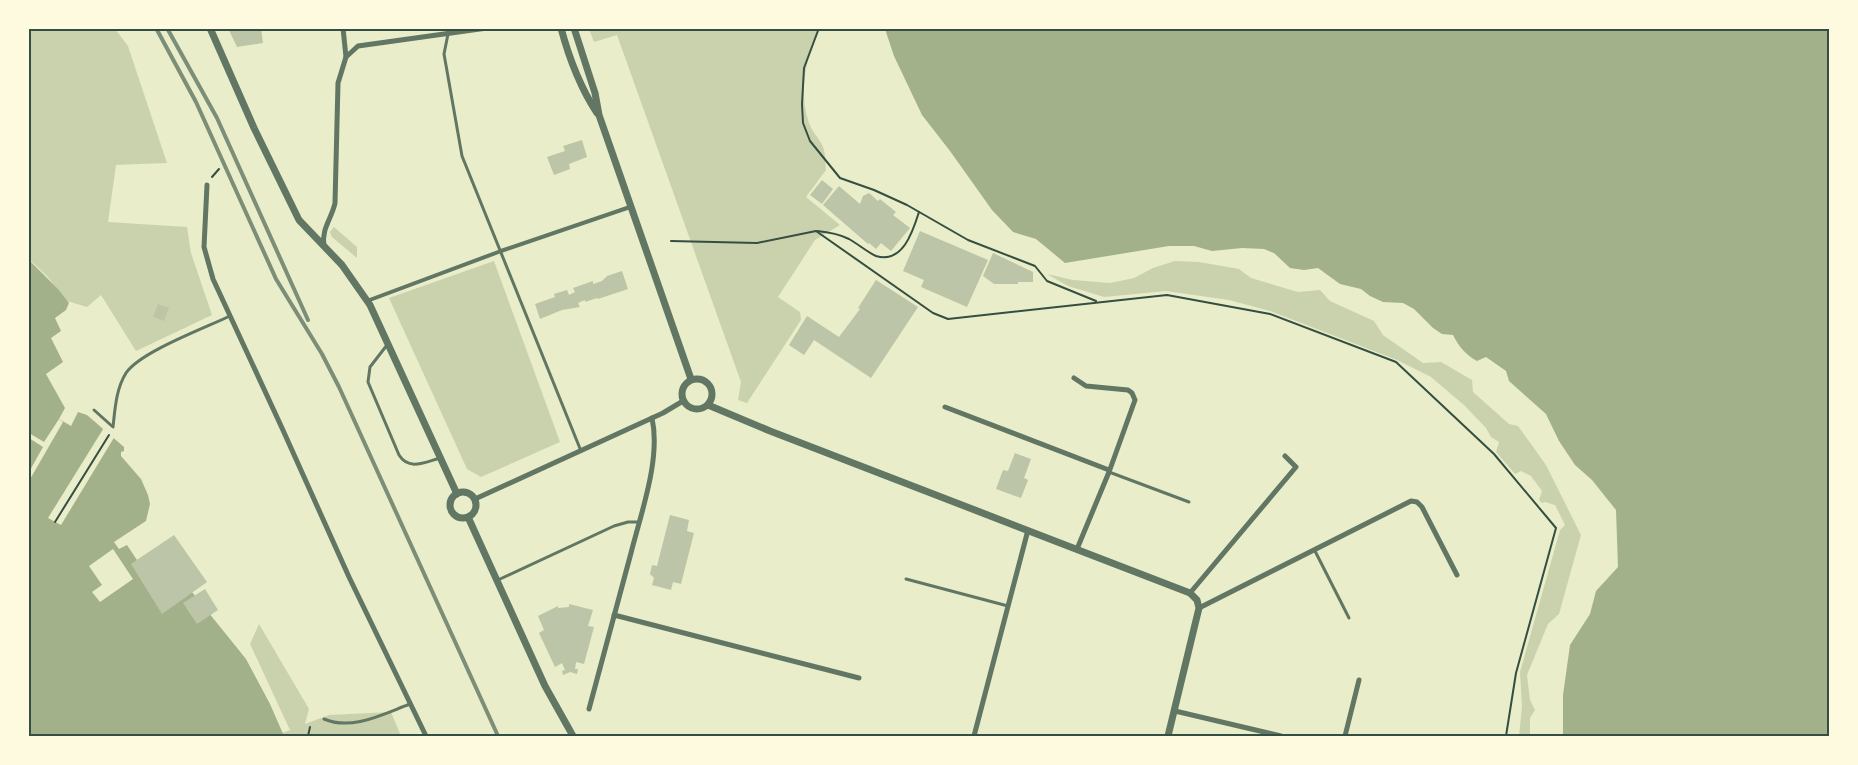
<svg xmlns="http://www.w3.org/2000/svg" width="1858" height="765" font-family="Signika,sans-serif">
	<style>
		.green { fill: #cad2ad }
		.water { fill: #a3b18a }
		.pier { fill: #e9edc9 }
		.building { fill: #bcc5a7 }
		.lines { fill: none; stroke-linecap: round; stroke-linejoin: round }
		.path { stroke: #344e41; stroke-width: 2 }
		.service { stroke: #617663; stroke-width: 3 }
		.pedestrian { stroke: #617663; stroke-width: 4 }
		.minor { stroke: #617663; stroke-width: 5 }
		.tertiary { stroke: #617663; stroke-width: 7 }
		.rail { stroke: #7c8e77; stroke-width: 4 }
		.neatline { fill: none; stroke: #344e41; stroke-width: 2 }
	</style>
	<rect width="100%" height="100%" fill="#e9edc9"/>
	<g class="green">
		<polygon points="28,29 115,29 128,46 167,163 116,165 108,222 187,227 191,253 212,315 136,351 101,295 87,307 67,301 47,276 29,259"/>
		<path d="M 589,29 L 820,29 C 806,57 798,92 809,123 C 812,132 820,139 823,147 C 826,154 825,163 826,170 L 806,197 L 840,225 L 815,240 L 778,297 L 800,312 L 801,320 L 747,403 L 738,400 L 741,382 L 617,35 L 594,42 Z"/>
		<polygon points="334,227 357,247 357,258 332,237 330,232"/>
		<polygon points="494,261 560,442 481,477 467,469 389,298"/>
		<polygon points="1175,261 1199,262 1239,269 1251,278 1298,292 1320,290 1330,301 1374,321 1383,335 1423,363 1441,362 1472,380 1473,392 1509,424 1518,426 1546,465 1581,535 1559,614 1548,624 1527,675 1530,700 1535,710 1530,718 1530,736 1519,736 1522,707 1520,672 1560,530 1565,525 1555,505 1545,502 1542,503 1539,500 1542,491 1531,476 1521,471 1515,474 1496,452 1499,442 1491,437 1486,428 1465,406 1431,377 1397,360 1270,311 1229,300 1166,291 1104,297 1068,286 1047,274 1073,280 1110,283 1134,278 1153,268"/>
		<polygon points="259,624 309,709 305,724 329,715 391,712 401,736 274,736 290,730 250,644"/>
	</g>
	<g class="water">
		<path d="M 885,29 L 1829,29 L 1829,736 L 1563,736 L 1563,695 L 1570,645 L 1590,614 L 1596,591 L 1618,567 L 1616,510 L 1592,480 L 1575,465 L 1559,441 L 1546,414 L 1509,381 L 1506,371 L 1486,357 L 1477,361 C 1466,355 1459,347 1453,335 L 1442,334 L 1433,328 L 1414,309 L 1403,303 L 1383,302 L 1370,296 L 1361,289 L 1340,284 L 1318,268 L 1304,270 L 1290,268 L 1274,253 L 1264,249 L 1242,248 L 1212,251 L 1194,246 L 1169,246 L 1065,263 L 1036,239 L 1013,232 L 992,210 L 950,151 L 922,115 L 894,56 Z"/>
		<polygon points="28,259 58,289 69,303 66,310 55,318 61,331 51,338 63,362 46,374 65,408 59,419 71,426 78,412 87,415 124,447 124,451 121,452 121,456 141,479 148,495 150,504 145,525 150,540 246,659 270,704 284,736 29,736"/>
	</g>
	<g class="pier">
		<polygon points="59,419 63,422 29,481 29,472 43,447 29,438 29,433 44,442"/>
		<polygon points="105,426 115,436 61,525 48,518"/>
		<polygon points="149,519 148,529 159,546 137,560 127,545 119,549 114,542"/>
		<polygon points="113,549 133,579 100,602 92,592 102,585 89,566"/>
	</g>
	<g class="building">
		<polygon points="228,28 261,28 263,43 237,47"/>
		<polygon points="582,140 587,157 569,164 570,169 554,175 547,157 565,151 563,146"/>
		<polygon points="822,180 833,189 822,204 810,195"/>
		<polygon points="839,186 860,204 863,196 869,193 878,201 880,199 896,212 893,215 910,228 891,251 881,243 876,249 869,243 868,244 823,205"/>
		<polygon points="920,231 988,260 967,307 921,287 924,280 903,271"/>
		<polygon points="993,253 1033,272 1033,282 1018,282 1018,284 994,284 983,276"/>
		<polygon points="622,271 628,289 598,299 597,298 585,302 585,300 578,303 580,307 562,310 540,319 535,304 555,297 554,294 567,290 569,295 575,292 573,288 593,281 593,284 602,281 607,276"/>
		<polygon points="876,280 918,307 871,378 814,340 804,355 789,345 807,316 839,337 860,309 858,308"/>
		<polygon points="158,304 169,308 164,321 153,317"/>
		<polygon points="1015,453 1031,459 1024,478 1028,480 1021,498 996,489 1003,470 1008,471"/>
		<polygon points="670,515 689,520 687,531 694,533 681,584 673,582 671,590 652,585 654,578 650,574 652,565 657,566"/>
		<polygon points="174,535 207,582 162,614 131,564"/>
		<polygon points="205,589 218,610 197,624 183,603"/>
		<polygon points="569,604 593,610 588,626 594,627 584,664 576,662 575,669 578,669 577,674 570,672 563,675 562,671 565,670 562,663 555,667 539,633 544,630 538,616 558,606 558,608 569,607"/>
	</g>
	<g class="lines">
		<g class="path">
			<polyline points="819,28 804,68 802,104 803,123 810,141 840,178 874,190 907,205 968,240 1035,266 1047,281 1096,301"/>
			<polyline points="212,177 219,169"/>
			<path d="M 817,231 C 828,232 839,234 849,239 C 858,244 867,252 876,256 C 903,264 913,231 919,212"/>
			<polyline points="671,241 757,243 816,231 933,313 948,319 1167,295 1270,314 1396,362 1494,454 1556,528 1516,673 1506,736"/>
			<polyline points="55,522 109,435"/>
			<polyline points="308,736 310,727"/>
		</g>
		<g class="service">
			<polyline points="448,34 444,54 462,156 581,451"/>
			<path d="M 387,345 L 370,367 L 368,382 L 399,455 C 409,471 425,462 440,458"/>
			<path d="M 94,410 L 113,427 C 115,409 116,389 126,373 C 140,352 205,328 230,316"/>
			<polyline points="1109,472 1189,502"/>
			<polyline points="1315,551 1349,618"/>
			<polyline points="906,579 1008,606"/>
			<polyline points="498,580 614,526 628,522 639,522"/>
			<path d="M 324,719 C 352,731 383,714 410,704"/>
		</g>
		<polyline class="pedestrian" points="367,301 501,251 630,207"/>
		<g class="minor">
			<polyline points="346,57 358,46 487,28"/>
			<polyline points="207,185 204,247 213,279 282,428 349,577 426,736"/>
			<path d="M 324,246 C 321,229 332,218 335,203 L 338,83 L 346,57 L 343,28"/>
			<polyline points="1074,378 1086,386 1128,390 1132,393 1135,400 1109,472 1077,549"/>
			<polyline points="945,407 1109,470"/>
			<polyline points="475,499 663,413 683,401"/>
			<polyline points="1190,593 1296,467 1285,456"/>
			<polyline points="1199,608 1411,501 1417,502 1422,507 1457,575"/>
			<polyline points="614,615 859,678"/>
			<path d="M 589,709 C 603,657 617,605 631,553 C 641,513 661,459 652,418"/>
			<polyline points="1175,711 1281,736"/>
			<polyline points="974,736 1028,530"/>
			<polyline points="1345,736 1359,680"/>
		</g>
		<g class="tertiary">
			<polyline points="210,28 254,128 299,220 342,265 370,305 457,494"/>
			<path d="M 561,28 C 569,58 580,87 597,113"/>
			<polyline points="574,28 595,93 599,115 691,379"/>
			<circle cx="697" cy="394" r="15"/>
			<polyline points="708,405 770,431 1190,593 1197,600 1199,608 1168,736"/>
			<circle cx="463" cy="505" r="13"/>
			<polyline points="468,517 545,686 573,736"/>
		</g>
		<g class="rail">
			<polyline points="156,28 196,102 276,279 322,354 339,387 498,736"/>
			<polyline points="167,28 217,118 308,320"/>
		</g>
	</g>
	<rect width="1858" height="765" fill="none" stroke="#fefae0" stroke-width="60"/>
	<rect x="30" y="30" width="1798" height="705" class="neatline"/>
</svg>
